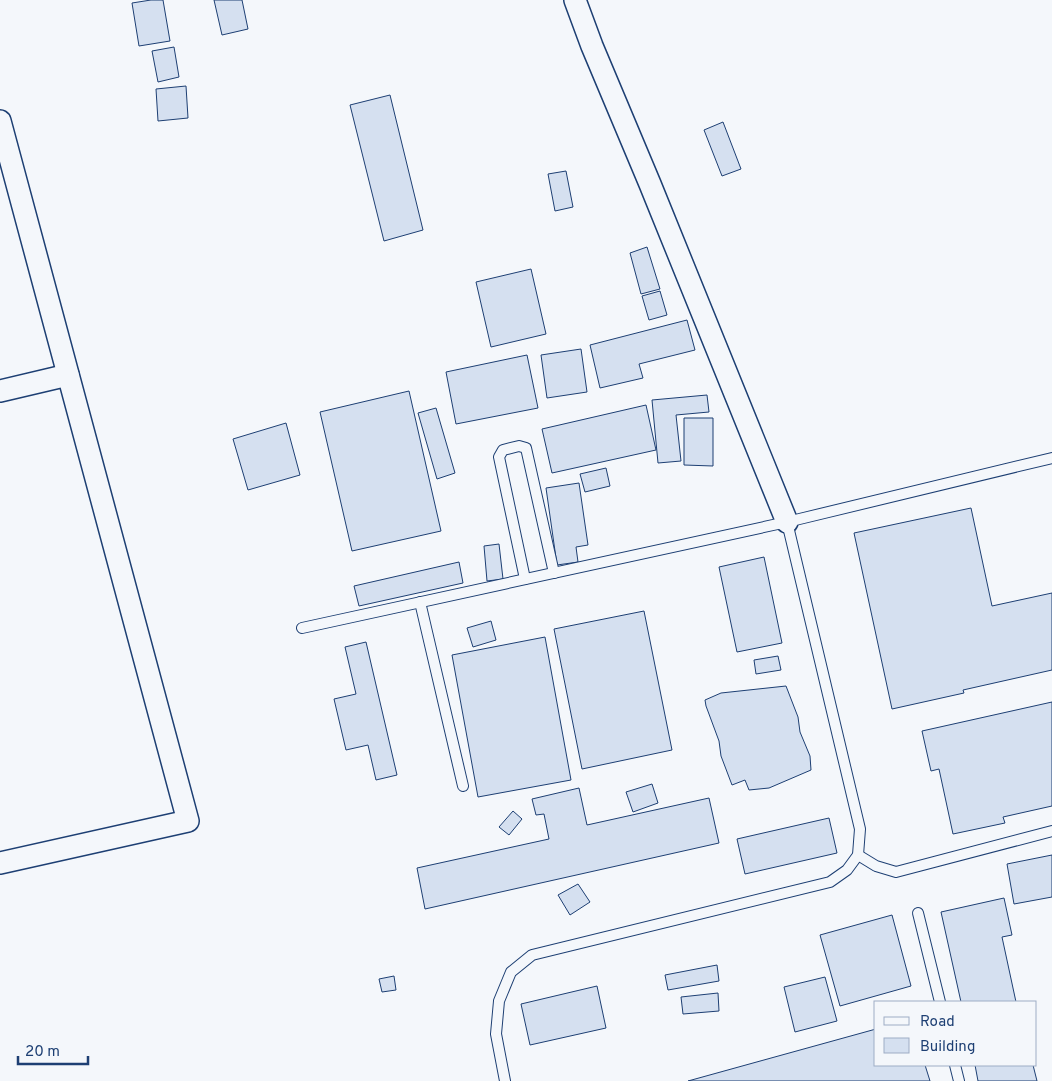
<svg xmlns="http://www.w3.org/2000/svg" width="1052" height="1081" font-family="Overpass,sans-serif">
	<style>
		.building { fill: #d5e0f0; stroke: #1d3f73 }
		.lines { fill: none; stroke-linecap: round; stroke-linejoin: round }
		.lane-casing { stroke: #1d3f73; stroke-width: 12 }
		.street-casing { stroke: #1d3f73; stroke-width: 24 }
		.lane { stroke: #f4f7fb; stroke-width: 10 }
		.street { stroke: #f4f7fb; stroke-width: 21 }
	</style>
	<rect width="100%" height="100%" fill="#f4f7fb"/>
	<g class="building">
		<polygon points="151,0 163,0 170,41 139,46 132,3"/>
		<polygon points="214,0 242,0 248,29 222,35"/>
		<polygon points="174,47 179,77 158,82 152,51"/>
		<polygon points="186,86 188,118 158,121 156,89"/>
		<polygon points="390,95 423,230 384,241 350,105"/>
		<polygon points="723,122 741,169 722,176 704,130"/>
		<polygon points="566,171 573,207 555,211 548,174"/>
		<polygon points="647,247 660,289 641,294 630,253"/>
		<polygon points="531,269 546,334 491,347 476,282"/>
		<polygon points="660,291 667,315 649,320 642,296"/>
		<polygon points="687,320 695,350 639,364 643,378 600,388 590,345"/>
		<polygon points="581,349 587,392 547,398 541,355"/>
		<polygon points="527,355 538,408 456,424 446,372"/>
		<polygon points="409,391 441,531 352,551 320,412"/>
		<polygon points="707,395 709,412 676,415 681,461 658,463 652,400"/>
		<polygon points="646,405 656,450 552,473 542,429"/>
		<polygon points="436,408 455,473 437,479 418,413"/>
		<polygon points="684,418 713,418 713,466 684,465"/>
		<polygon points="286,423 300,475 248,490 233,439"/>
		<polygon points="606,468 610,486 585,492 580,474"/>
		<polygon points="579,483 588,545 576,547 578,562 557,565 546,488"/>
		<polygon points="971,508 992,606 1052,593 1052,670 963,690 964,693 892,709 854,533"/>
		<polygon points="499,544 503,579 487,581 484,546"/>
		<polygon points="764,557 782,643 737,652 719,567"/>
		<polygon points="459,562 463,583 359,606 354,586"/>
		<polygon points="644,611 672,750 582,769 554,629"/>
		<polygon points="491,621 496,640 473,647 467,628"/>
		<polygon points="545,637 571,780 478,797 452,655"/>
		<polygon points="366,642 397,775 376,780 368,745 346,750 334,699 356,694 345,647"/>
		<polygon points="778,656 781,670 756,674 754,660"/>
		<polygon points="786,686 798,717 800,732 810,756 811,770 769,788 749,790 745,780 732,785 721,756 719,741 706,706 705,700 721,693"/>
		<polygon points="1052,702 1052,806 1003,817 1005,823 953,834 939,769 931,771 922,731"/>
		<polygon points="652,784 658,803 633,812 626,792"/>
		<polygon points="579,788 587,825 709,798 719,843 425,909 417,868 549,839 544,814 536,815 532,799"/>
		<polygon points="513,811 522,819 509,835 499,827"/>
		<polygon points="829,818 837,853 745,874 737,839"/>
		<polygon points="1052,855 1052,897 1014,904 1007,864"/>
		<polygon points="578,884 590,902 570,915 558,895"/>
		<polygon points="1004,898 1012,935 1002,937 1016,1002 961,1002 941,912"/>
		<polygon points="892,915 911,986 840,1006 820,935"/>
		<polygon points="717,965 719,981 668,990 665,975"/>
		<polygon points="394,976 396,990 382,992 379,979"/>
		<polygon points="825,977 837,1021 795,1032 784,987"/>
		<polygon points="597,986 606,1028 530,1045 521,1004"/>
		<polygon points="718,993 719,1011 683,1014 681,997"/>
		<polygon points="876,1029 876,1065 925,1065 930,1081 688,1081"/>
		<polygon points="975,1065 1033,1065 1037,1081 978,1081"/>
	</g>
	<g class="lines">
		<defs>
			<g id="lane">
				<polyline points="525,579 499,457 503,450 519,446 526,448 554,573"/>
				<polyline points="420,602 463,786"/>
				<polyline points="302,628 787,522 1052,458"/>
				<polyline points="858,855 876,866 896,872 1052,831"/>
				<polyline points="918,913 940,1002"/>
				<polyline points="955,1065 959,1081"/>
				<polyline points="505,1081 496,1034 499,1001 511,972 532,955 830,882 847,870 858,855 860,829 787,522"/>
			</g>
			<g id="street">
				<polyline points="575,0 592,46 650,184 787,522"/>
				<polyline points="0,121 188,821 0,863"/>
				<polyline points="0,391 68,375"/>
			</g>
		</defs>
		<use href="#lane" class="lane-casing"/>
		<use href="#street" class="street-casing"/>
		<use href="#lane" class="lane"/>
		<use href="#street" class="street"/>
	</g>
	<rect x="874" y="1001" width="162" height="65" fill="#f4f7fb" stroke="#9eadc5"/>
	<rect x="884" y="1017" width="25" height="8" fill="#f4f7fb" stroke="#9eadc5"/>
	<text x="920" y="1026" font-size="15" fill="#1d3f73">Road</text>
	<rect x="884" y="1038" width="25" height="15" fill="#d5e0f0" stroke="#9eadc5"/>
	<text x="920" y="1051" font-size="15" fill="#1d3f73">Building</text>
	<path d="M18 1056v8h70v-8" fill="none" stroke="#1d3f73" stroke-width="2.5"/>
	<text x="25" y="1056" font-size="15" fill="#1d3f73" stroke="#f4f7fb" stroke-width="4" paint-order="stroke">20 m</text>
</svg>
